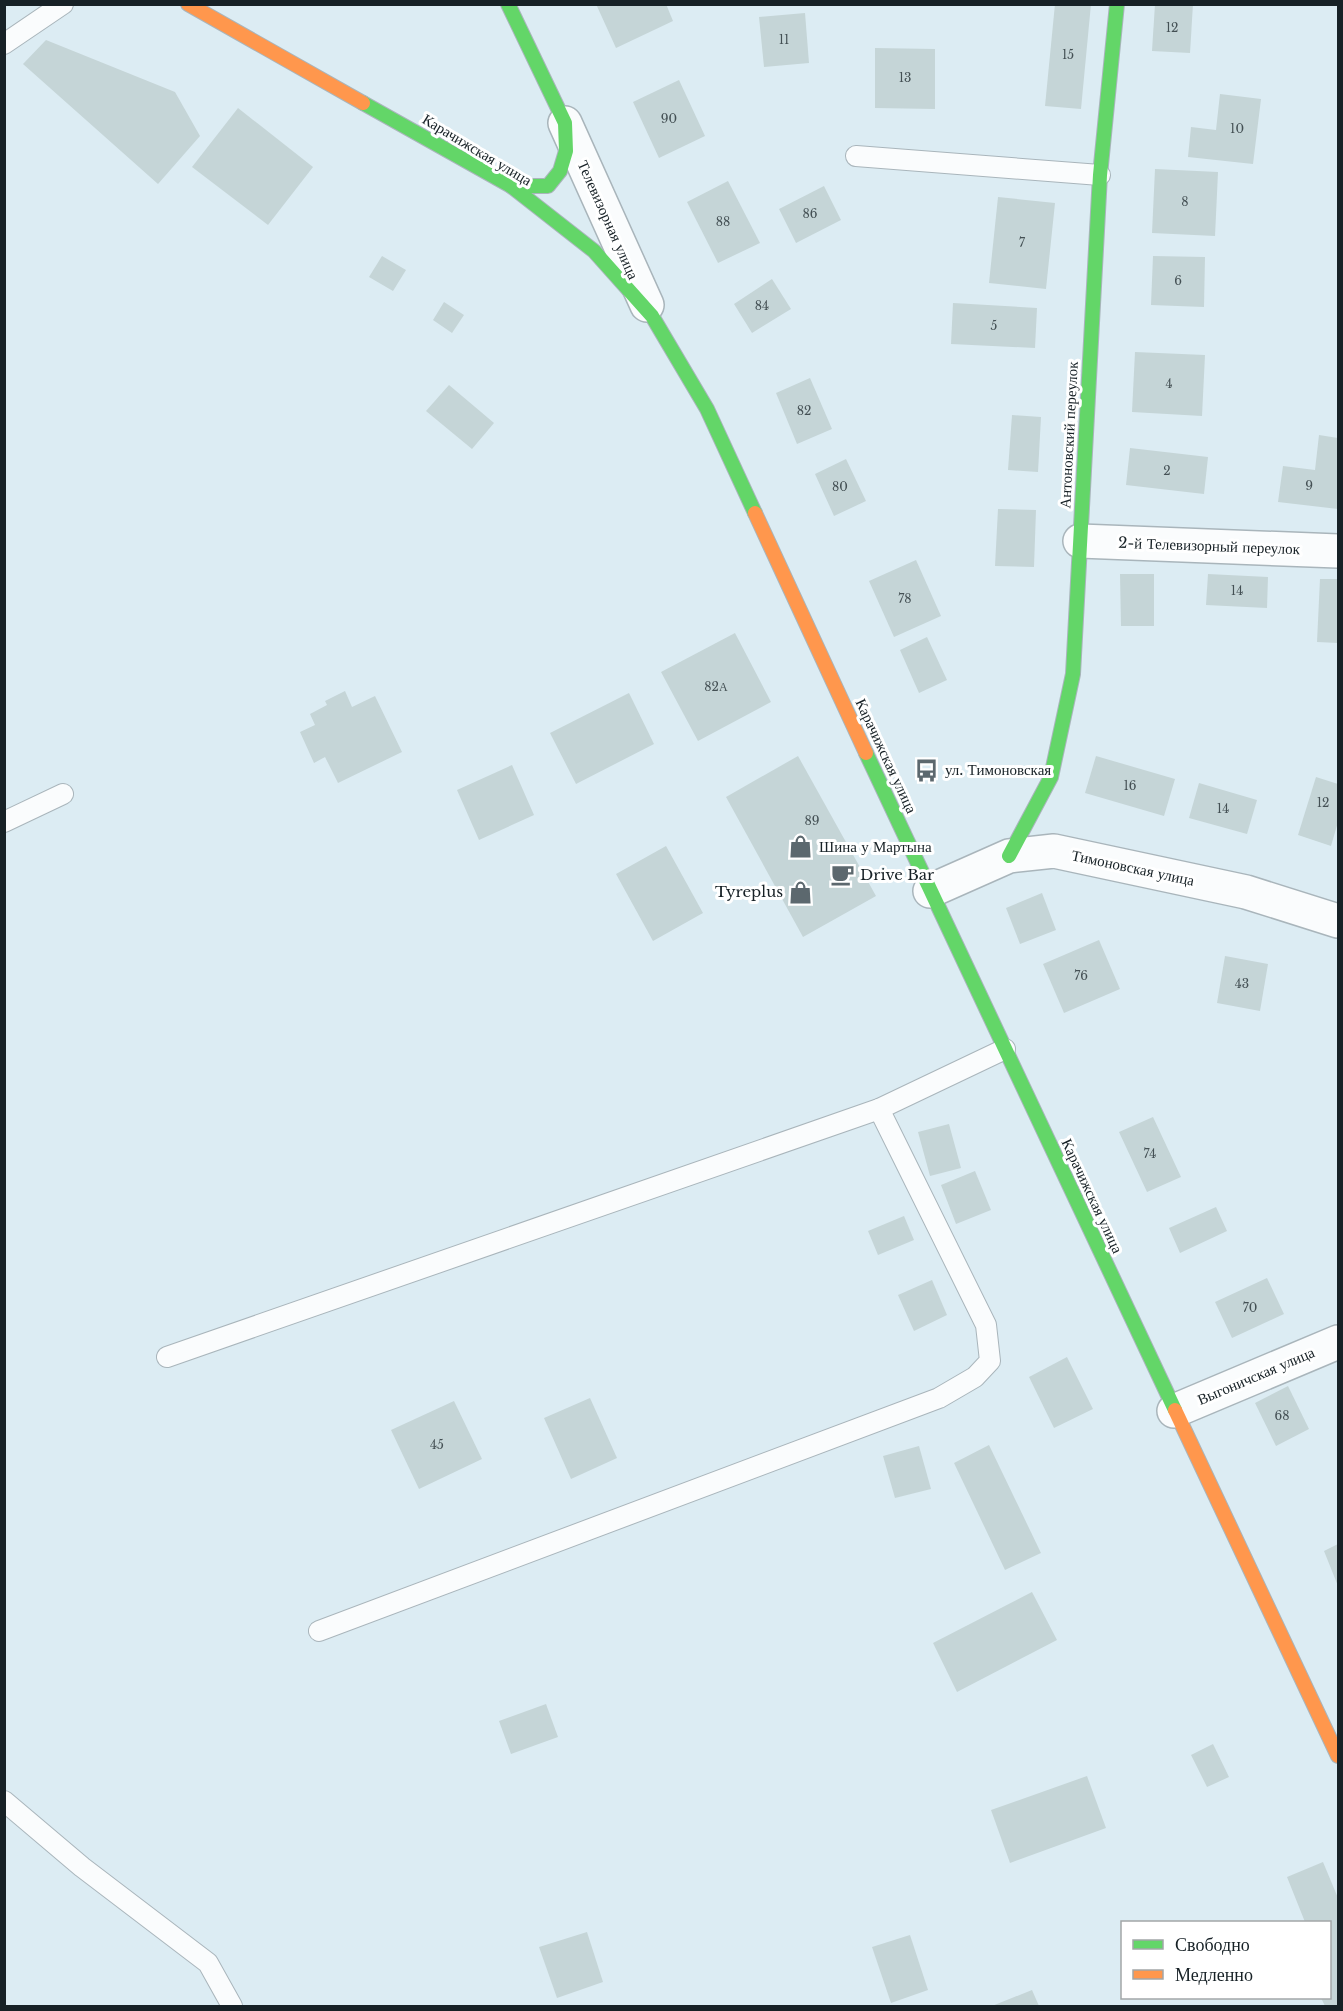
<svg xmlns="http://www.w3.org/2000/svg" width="1343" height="2011" font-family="'Libre Baskerville',serif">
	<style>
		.building { fill: #c5d5d7 }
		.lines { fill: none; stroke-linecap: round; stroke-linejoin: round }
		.lane-casing { stroke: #a9b5bb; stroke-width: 22 }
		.street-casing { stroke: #a9b5bb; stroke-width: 36 }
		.fast-casing { stroke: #a9b5bb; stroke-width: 16 }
		.slow-casing { stroke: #a9b5bb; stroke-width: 16 }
		.lane { stroke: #fafcfd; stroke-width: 20 }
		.street { stroke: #fafcfd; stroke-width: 33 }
		.fast { stroke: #63d668; stroke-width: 14 }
		.slow { stroke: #ff974d; stroke-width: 14 }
		.labels { text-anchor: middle; stroke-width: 6; stroke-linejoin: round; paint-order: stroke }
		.number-label { font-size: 12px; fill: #445054 }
		.street-label { font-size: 15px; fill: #172126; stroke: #fff }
		.poi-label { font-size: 15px; fill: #172126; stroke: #fff; text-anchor: start }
	</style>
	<rect width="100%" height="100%" fill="#dcecf3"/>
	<g class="building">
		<polygon points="596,4 666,4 673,21 616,48"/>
		<polygon points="1055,4 1091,4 1081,109 1045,106"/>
		<polygon points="1155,4 1193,4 1190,53 1152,51"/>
		<polygon points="805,13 809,63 764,67 759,17"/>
		<polygon points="46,40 175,92 200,136 158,184 23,64"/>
		<polygon points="875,48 935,49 935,109 875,108"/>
		<polygon points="679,80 705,136 659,158 633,102"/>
		<polygon points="1220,94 1261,99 1253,164 1188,157 1191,127 1216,130"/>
		<polygon points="238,108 313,167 268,225 192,167"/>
		<polygon points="1155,169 1218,172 1215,236 1152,233"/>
		<polygon points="728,181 760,243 718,263 687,202"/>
		<polygon points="824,186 841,220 796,243 779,209"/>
		<polygon points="998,197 1055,203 1046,289 989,283"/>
		<polygon points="382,256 406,270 393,291 369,277"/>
		<polygon points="1153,256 1205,257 1204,307 1151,305"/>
		<polygon points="772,279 791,309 752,333 734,304"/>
		<polygon points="444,302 464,315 452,333 433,320"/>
		<polygon points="953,303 1037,308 1035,348 951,344"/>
		<polygon points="1135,352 1205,355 1202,416 1132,412"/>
		<polygon points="810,378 832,429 797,444 776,393"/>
		<polygon points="449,385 494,423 472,449 426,411"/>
		<polygon points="1012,415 1041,417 1038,472 1008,470"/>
		<polygon points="1319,435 1338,438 1338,509 1278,502 1283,466 1315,470"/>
		<polygon points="1130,448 1208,457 1204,494 1126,485"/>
		<polygon points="846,459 866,501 834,516 815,474"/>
		<polygon points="998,509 1036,510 1034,567 995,566"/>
		<polygon points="916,560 941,616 894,637 869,581"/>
		<polygon points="1120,574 1154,574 1154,626 1121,626"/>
		<polygon points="1208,574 1268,577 1267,608 1206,605"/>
		<polygon points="1320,579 1338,579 1338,643 1317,642"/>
		<polygon points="735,633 771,702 698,741 661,672"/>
		<polygon points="927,637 947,680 919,693 900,650"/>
		<polygon points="345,691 352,707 375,696 402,752 338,783 325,757 314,763 300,732 315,725 310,714 327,705 325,701"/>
		<polygon points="629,693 654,744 576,784 550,733"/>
		<polygon points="798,756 876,896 803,937 726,797"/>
		<polygon points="1096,756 1175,779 1164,816 1085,793"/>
		<polygon points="512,765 534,815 479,840 457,790"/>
		<polygon points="1316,777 1338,784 1338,822 1331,846 1298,835"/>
		<polygon points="1199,783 1257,800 1247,834 1189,818"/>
		<polygon points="666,846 703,913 653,941 616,874"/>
		<polygon points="1042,893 1056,930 1020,944 1006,908"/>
		<polygon points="1099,940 1120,989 1064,1013 1043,964"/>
		<polygon points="1225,956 1268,964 1260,1011 1217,1003"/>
		<polygon points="1153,1117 1181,1177 1147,1192 1119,1132"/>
		<polygon points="949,1124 961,1168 930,1176 918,1132"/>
		<polygon points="975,1171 991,1210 956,1224 941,1185"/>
		<polygon points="1216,1207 1227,1231 1180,1253 1169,1228"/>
		<polygon points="904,1216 914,1240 878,1255 868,1231"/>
		<polygon points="1267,1278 1284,1314 1232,1338 1215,1302"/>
		<polygon points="932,1280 947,1315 914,1331 898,1295"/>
		<polygon points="1067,1357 1093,1409 1054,1428 1029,1377"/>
		<polygon points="1288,1386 1309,1429 1276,1446 1255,1403"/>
		<polygon points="590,1398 617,1458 571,1479 544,1418"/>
		<polygon points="454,1401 482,1459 419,1489 391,1430"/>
		<polygon points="989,1445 1041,1553 1005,1570 954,1463"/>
		<polygon points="919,1446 931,1489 895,1498 883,1456"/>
		<polygon points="1338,1544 1338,1586 1324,1551"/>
		<polygon points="1032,1592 1057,1640 957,1692 933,1643"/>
		<polygon points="546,1704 558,1737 511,1754 499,1721"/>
		<polygon points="1213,1744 1229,1777 1207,1787 1191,1755"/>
		<polygon points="1087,1776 1106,1828 1010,1863 991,1810"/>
		<polygon points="1323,1862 1338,1898 1338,2006 1325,2006 1321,1998 1330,1998 1330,1922 1305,1922 1287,1877"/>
		<polygon points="587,1932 603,1982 557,1998 539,1947"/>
		<polygon points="910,1935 928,1990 891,2003 872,1947"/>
		<polygon points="1032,1990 1039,2006 992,2006"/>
	</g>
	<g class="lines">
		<defs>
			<g id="lane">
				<polyline points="4,44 63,4"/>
				<polyline points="856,156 1100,175"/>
				<polyline points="4,822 63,794"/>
				<polyline points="167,1357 879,1109 1005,1049"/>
				<polyline points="319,1631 939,1398 975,1377 990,1361 986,1325 879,1109"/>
				<polyline points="4,1801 82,1867 208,1963 232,2006"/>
			</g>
			<g id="street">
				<polyline points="565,123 647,305"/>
				<polyline points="1080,541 1338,551"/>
				<polyline points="930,891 1009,856 1054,851 1246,892 1338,921"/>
				<polyline points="1174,1411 1338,1342"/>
			</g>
			<g id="fast">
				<polyline points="508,4 565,123 566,151 560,171 548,186 511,186"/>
				<polyline points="363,103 511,186 594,251 652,316 707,409 755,513"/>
				<polyline points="866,753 1175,1410"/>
				<polyline points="1009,856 1051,777 1073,674 1100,175 1117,4"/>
			</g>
			<g id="slow">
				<polyline points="188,4 363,103"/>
				<polyline points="755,513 866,753"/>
				<polyline points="1175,1410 1338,1756"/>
			</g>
		</defs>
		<use href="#lane" class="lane-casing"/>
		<use href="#street" class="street-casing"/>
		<use href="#fast" class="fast-casing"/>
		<use href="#slow" class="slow-casing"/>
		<use href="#lane" class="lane"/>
		<use href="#street" class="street"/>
		<use href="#fast" class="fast"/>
		<use href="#slow" class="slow"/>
	</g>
	<defs>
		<symbol id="bus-bare" viewBox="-9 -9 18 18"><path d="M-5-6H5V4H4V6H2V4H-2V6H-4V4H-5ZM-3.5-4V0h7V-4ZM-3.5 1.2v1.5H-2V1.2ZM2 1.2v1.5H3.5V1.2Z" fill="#5c686e" stroke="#fff" stroke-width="2.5" paint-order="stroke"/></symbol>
		<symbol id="shop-bare" viewBox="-9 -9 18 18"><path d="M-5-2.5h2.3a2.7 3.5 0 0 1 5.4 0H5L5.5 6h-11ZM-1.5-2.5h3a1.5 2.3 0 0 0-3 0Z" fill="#5c686e" stroke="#fff" stroke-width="2.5" paint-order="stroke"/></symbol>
		<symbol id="cafe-bare" viewBox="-9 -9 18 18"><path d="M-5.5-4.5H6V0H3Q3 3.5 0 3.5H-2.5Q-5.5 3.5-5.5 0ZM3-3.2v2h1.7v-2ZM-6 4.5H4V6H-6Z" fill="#5c686e" stroke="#fff" stroke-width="2.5" paint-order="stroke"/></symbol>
	</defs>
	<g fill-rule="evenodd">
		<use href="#bus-bare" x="910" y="754" width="33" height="33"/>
		<use href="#shop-bare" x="784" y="830" width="33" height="33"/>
		<use href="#cafe-bare" x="826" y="858" width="33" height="33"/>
		<use href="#shop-bare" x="784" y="876" width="33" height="33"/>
	</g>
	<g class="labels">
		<g class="number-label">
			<text x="1172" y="32">12</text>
			<text x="784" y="44">11</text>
			<text x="1068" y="59">15</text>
			<text x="905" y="82">13</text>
			<text x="669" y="123">90</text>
			<text x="1237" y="133">10</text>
			<text x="1185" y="206">8</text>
			<text x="810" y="218">86</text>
			<text x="723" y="226">88</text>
			<text x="1022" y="247">7</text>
			<text x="1178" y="285">6</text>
			<text x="762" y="310">84</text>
			<text x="994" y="330">5</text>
			<text x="1169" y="388">4</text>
			<text x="804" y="415">82</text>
			<text x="1167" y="475">2</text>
			<text x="1309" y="490">9</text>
			<text x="840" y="491">80</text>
			<text x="1237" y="595">14</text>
			<text x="905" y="603">78</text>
			<text x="716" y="691">82А</text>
			<text x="1130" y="790">16</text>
			<text x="1323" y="807">12</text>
			<text x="1223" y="813">14</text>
			<text x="812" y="825">89</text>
			<text x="1081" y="980">76</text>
			<text x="1242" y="988">43</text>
			<text x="1150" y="1158">74</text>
			<text x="1250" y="1312">70</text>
			<text x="1282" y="1420">68</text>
			<text x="437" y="1449">45</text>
		</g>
		<g class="street-label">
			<text transform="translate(477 150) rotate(31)" y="5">Карачижская улица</text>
			<text transform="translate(608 220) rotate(66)" y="5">Телевизорная улица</text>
			<text transform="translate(1069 435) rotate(-87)" y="5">Антоновский переулок</text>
			<text transform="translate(1209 546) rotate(2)" y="5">2-й Телевизорный переулок</text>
			<text transform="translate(886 756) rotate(65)" y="5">Карачижская улица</text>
			<text transform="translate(1133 868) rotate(12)" y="5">Тимоновская улица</text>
			<text transform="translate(1092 1196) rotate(65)" y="5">Карачижская улица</text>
			<text transform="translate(1256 1376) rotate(-23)" y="5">Выгоничская улица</text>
		</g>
		<g class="poi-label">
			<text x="945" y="775">ул. Тимоновская</text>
			<text x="819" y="852">Шина у Мартына</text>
			<text x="860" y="880">Drive Bar</text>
			<text x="783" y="897" text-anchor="end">Tyreplus</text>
		</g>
	</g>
	<rect width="1343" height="2011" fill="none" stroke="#172126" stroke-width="12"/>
	<rect x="1121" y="1921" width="210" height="78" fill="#ffffff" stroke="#a2a6a8" stroke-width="1.5"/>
	<rect x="1133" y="1940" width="30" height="9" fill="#63d668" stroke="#a2a6a8" stroke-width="1.5"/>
	<text x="1175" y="1951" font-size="18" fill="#172126">Свободно</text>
	<rect x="1133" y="1970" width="30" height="9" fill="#ff974d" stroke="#a2a6a8" stroke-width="1.5"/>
	<text x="1175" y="1981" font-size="18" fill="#172126">Медленно</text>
</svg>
